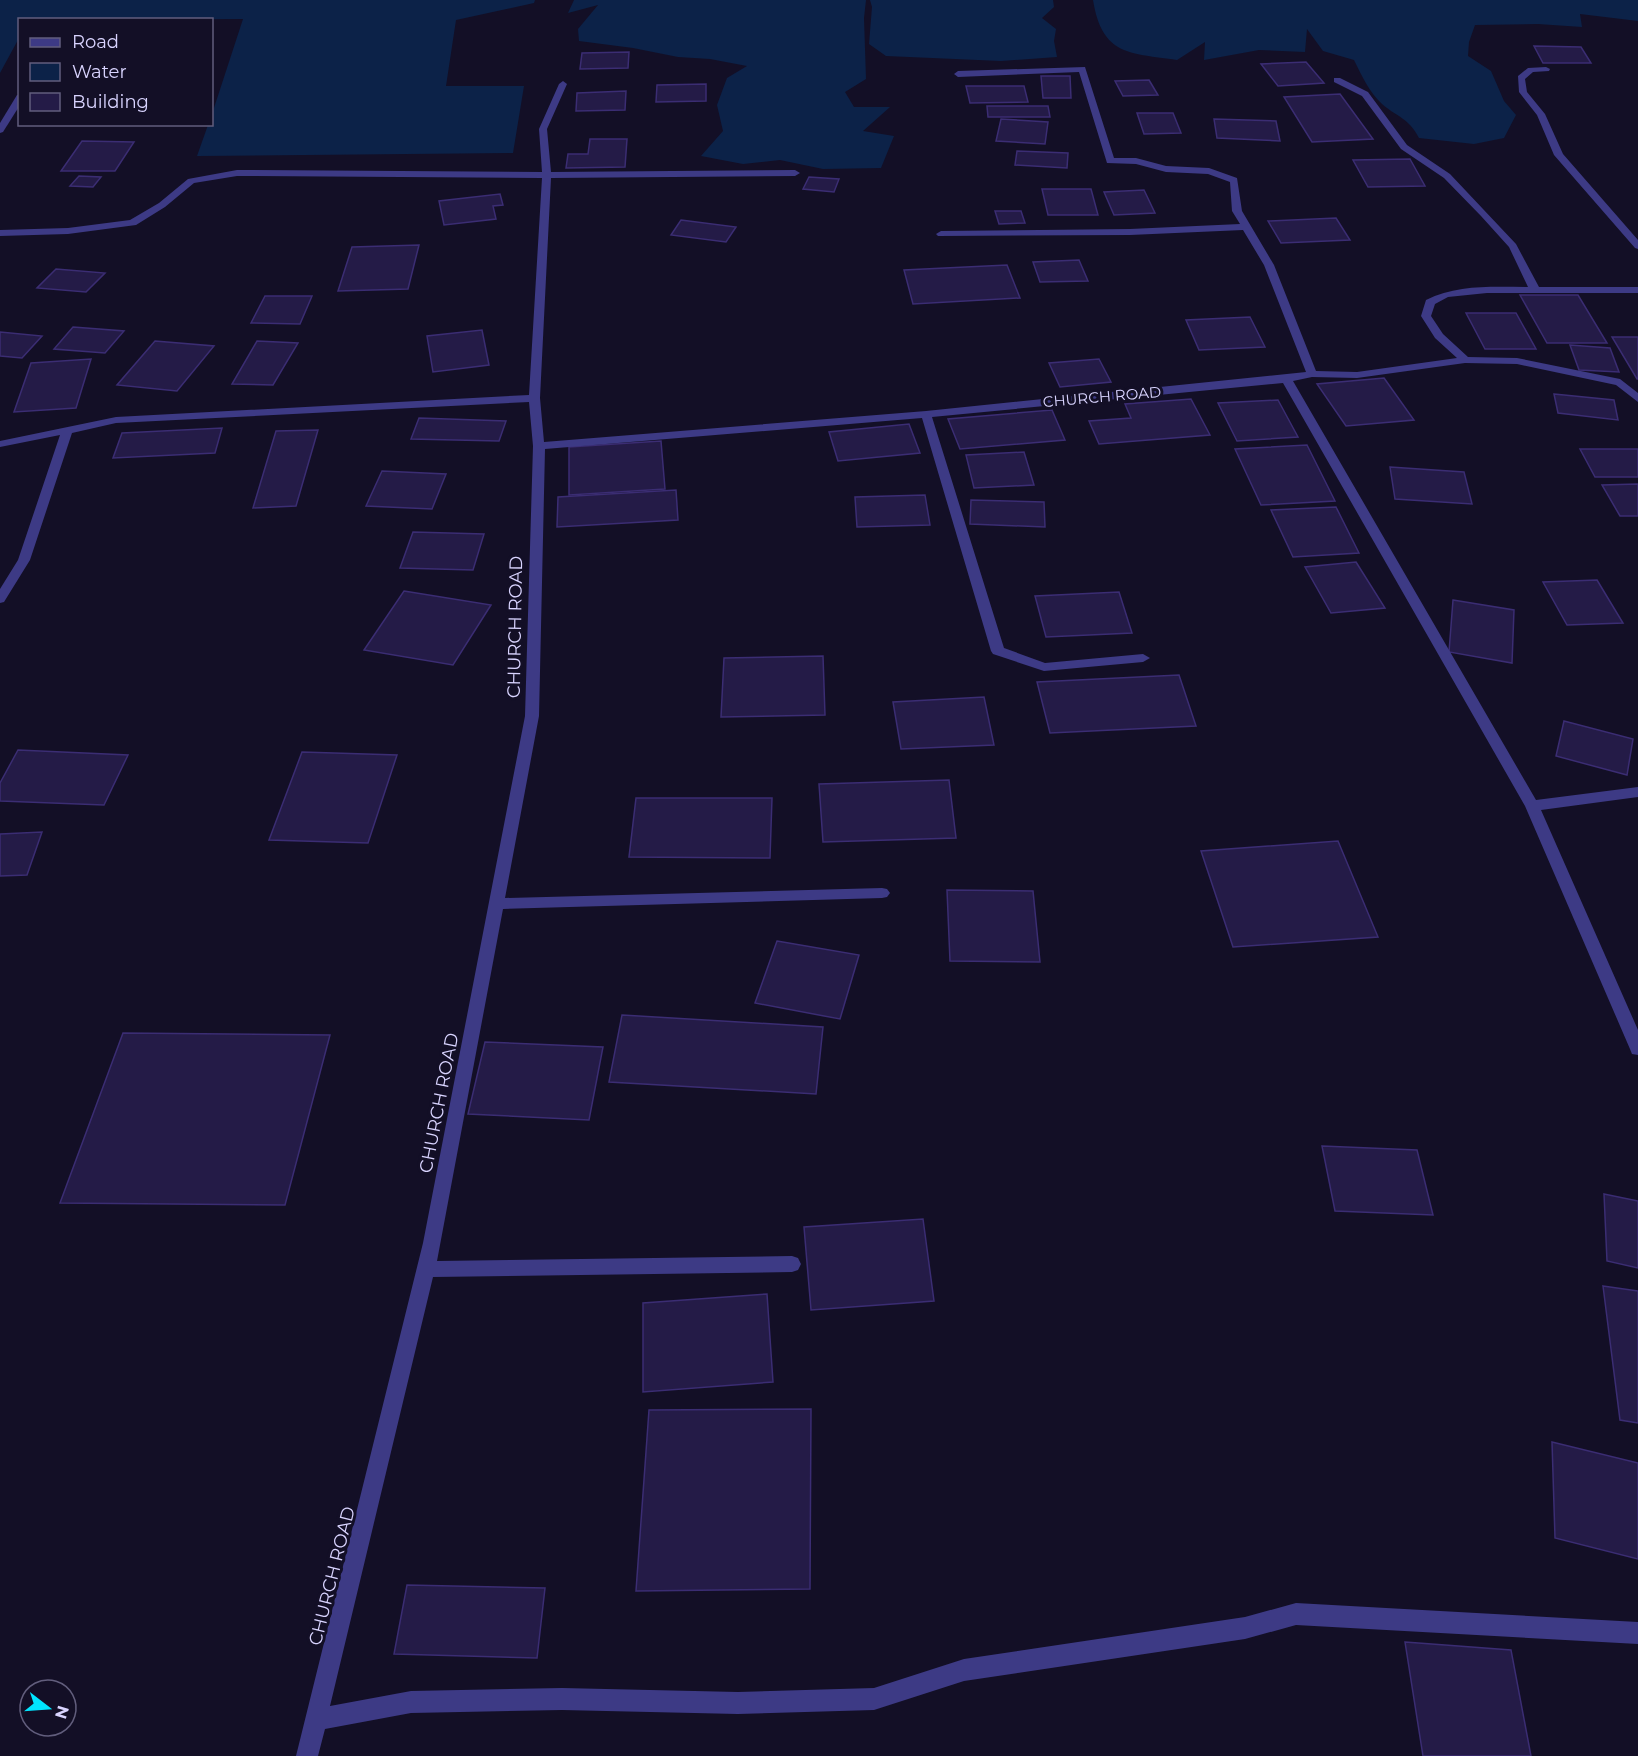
<svg xmlns="http://www.w3.org/2000/svg" width="1638" height="1756" font-family="Montserrat,sans-serif">
	<style>
		.water { fill: #0c2248 }
		.building { fill: #241b47; stroke: #3b2d73; stroke-width: 1.5 }
		.lines { fill: none; stroke-linecap: round; stroke-linejoin: round }
		.minor { fill: #3d3a85; fill-rule: evenodd }
		.labels { text-anchor: middle; stroke-width: 6; stroke-linejoin: round; paint-order: stroke }
		.far-street-label { font-size: 15px; fill: #d9d4ff; stroke: #130f26 }
		.street-label { font-size: 18px; fill: #d9d4ff; stroke: #130f26 }
	</style>
	<rect width="100%" height="100%" fill="#130f26"/>
	<g class="water">
		<polygon points="0,0 535,0 534,3 456,20 446,86 524,86 513,153 197,156 208,125 212,124 212,114 243,19 20,20 19,38 0,73"/>
		<polygon points="574,0 866,0 864,18 866,79 845,92 854,107 890,107 863,131 894,136 881,168 823,169 780,160 743,164 701,156 723,131 717,105 727,78 747,66 710,59 678,57 633,48 579,41 578,29 598,5 568,13"/>
		<polygon points="870,0 1053,0 1054,7 1042,18 1056,29 1054,41 1057,57 1001,61 886,56 869,44 872,7"/>
		<path d="M 1093,0 L 1638,0 L 1638,21 L 1580,14 L 1582,27 L 1538,24 L 1475,25 L 1469,42 L 1468,56 L 1491,71 L 1504,101 L 1516,115 L 1504,138 L 1474,144 L 1419,138 C 1408,117 1398,118 1382,104 C 1369,92 1362,76 1354,60 L 1323,51 L 1307,29 L 1305,52 L 1259,50 L 1204,60 L 1205,42 L 1177,60 C 1130,53 1102,56 1093,0 Z"/>
	</g>
	<g class="building">
		<polygon points="1534,46 1581,47 1591,63 1543,63"/>
		<polygon points="629,52 628,68 580,69 582,53"/>
		<polygon points="1306,62 1324,83 1278,86 1261,64"/>
		<polygon points="1041,76 1070,76 1071,98 1043,98"/>
		<polygon points="1149,80 1158,95 1123,96 1115,81"/>
		<polygon points="706,84 706,101 656,102 657,85"/>
		<polygon points="966,86 1024,86 1028,102 970,103"/>
		<polygon points="626,91 625,110 576,111 577,93"/>
		<polygon points="1340,94 1373,139 1312,142 1284,97"/>
		<polygon points="987,106 1048,106 1050,117 988,117"/>
		<polygon points="1137,113 1173,113 1181,133 1144,134"/>
		<polygon points="1001,119 1048,122 1045,144 996,141"/>
		<polygon points="1214,119 1276,121 1280,141 1217,138"/>
		<polygon points="590,139 627,139 625,167 566,168 568,154 588,154"/>
		<polygon points="82,141 134,142 115,171 61,171"/>
		<polygon points="1017,151 1068,153 1067,168 1015,165"/>
		<polygon points="1410,159 1425,186 1368,187 1353,160"/>
		<polygon points="79,176 101,177 93,187 70,186"/>
		<polygon points="809,177 839,179 834,192 803,189"/>
		<polygon points="1042,189 1091,189 1098,215 1048,215"/>
		<polygon points="1144,190 1155,213 1114,215 1104,192"/>
		<polygon points="500,194 503,205 493,206 496,219 444,225 439,201"/>
		<polygon points="995,211 1021,211 1025,223 999,224"/>
		<polygon points="1336,218 1350,240 1281,243 1268,221"/>
		<polygon points="681,220 736,227 726,242 671,235"/>
		<polygon points="419,245 408,289 338,291 352,247"/>
		<polygon points="1079,260 1088,281 1040,282 1033,262"/>
		<polygon points="1007,265 1020,298 913,304 904,270"/>
		<polygon points="56,269 105,273 86,292 37,288"/>
		<polygon points="1520,295 1578,295 1607,343 1547,343"/>
		<polygon points="265,296 312,296 300,324 251,323"/>
		<polygon points="1466,313 1516,313 1536,349 1485,349"/>
		<polygon points="1250,317 1265,347 1199,350 1186,320"/>
		<polygon points="73,327 124,331 105,353 54,349"/>
		<polygon points="482,330 489,365 433,372 427,336"/>
		<polygon points="0,332 42,336 22,358 0,356"/>
		<polygon points="1612,337 1638,337 1638,379 1637,379"/>
		<polygon points="155,341 214,346 177,391 117,385"/>
		<polygon points="257,341 298,343 273,385 232,384"/>
		<polygon points="1570,345 1610,348 1619,372 1579,370"/>
		<polygon points="91,359 76,408 14,412 31,363"/>
		<polygon points="1099,359 1111,382 1060,387 1049,363"/>
		<polygon points="1384,378 1414,420 1346,426 1317,384"/>
		<polygon points="1554,394 1614,400 1618,420 1558,413"/>
		<polygon points="1191,399 1210,435 1099,444 1089,421 1131,418 1125,404"/>
		<polygon points="1278,400 1298,437 1237,441 1218,403"/>
		<polygon points="1052,410 1065,440 960,449 948,419"/>
		<polygon points="419,418 506,421 499,441 411,439"/>
		<polygon points="909,424 920,453 838,461 829,432"/>
		<polygon points="222,428 215,453 113,458 122,433"/>
		<polygon points="318,430 296,506 253,508 276,431"/>
		<polygon points="661,441 665,489 569,495 569,447"/>
		<polygon points="1307,445 1335,501 1261,505 1235,449"/>
		<polygon points="1580,449 1638,449 1638,477 1595,477"/>
		<polygon points="1024,452 1034,485 974,488 966,455"/>
		<polygon points="1390,467 1464,472 1472,504 1395,499"/>
		<polygon points="382,471 446,474 432,509 366,506"/>
		<polygon points="1638,484 1638,516 1620,516 1602,485"/>
		<polygon points="676,490 678,520 557,527 558,497"/>
		<polygon points="925,495 930,525 857,527 855,497"/>
		<polygon points="971,500 1044,502 1045,527 970,524"/>
		<polygon points="1336,507 1359,553 1293,557 1271,510"/>
		<polygon points="413,532 484,534 473,570 400,568"/>
		<polygon points="1356,562 1385,608 1331,613 1305,567"/>
		<polygon points="1597,580 1623,623 1567,625 1543,582"/>
		<polygon points="404,591 491,605 453,665 364,650"/>
		<polygon points="1119,592 1132,633 1046,637 1035,596"/>
		<polygon points="1453,600 1514,610 1512,663 1449,652"/>
		<polygon points="823,656 825,715 721,717 724,658"/>
		<polygon points="1179,675 1196,726 1050,733 1037,682"/>
		<polygon points="984,697 994,745 901,749 893,702"/>
		<polygon points="1564,721 1633,739 1627,775 1556,756"/>
		<polygon points="18,750 128,755 104,805 0,801 0,783"/>
		<polygon points="302,752 397,755 368,843 269,840"/>
		<polygon points="949,780 956,838 823,842 819,784"/>
		<polygon points="636,798 772,798 770,858 629,857"/>
		<polygon points="42,832 27,875 0,876 0,834"/>
		<polygon points="1338,841 1378,937 1233,947 1201,851"/>
		<polygon points="947,890 1033,891 1040,962 950,961"/>
		<polygon points="777,941 859,955 840,1019 755,1003"/>
		<polygon points="622,1015 823,1027 816,1094 609,1082"/>
		<polygon points="123,1033 330,1035 285,1205 60,1203"/>
		<polygon points="485,1042 603,1047 589,1120 468,1114"/>
		<polygon points="1322,1146 1417,1150 1433,1215 1335,1211"/>
		<polygon points="1604,1194 1638,1201 1638,1268 1607,1261"/>
		<polygon points="923,1219 934,1301 811,1310 804,1227"/>
		<polygon points="1603,1286 1638,1291 1638,1423 1620,1420"/>
		<polygon points="767,1294 773,1382 643,1392 643,1303"/>
		<polygon points="811,1409 810,1589 636,1591 649,1410"/>
		<polygon points="1552,1442 1638,1463 1638,1559 1555,1538"/>
		<polygon points="407,1585 545,1588 537,1658 394,1654"/>
		<polygon points="1405,1642 1511,1650 1531,1756 1423,1756"/>
	</g>
	<g class="lines">
		<g class="minor">
			<path d="M 1085,67 L 1114,158 L 1136,158 L 1166,166 L 1209,168 L 1237,178 L 1242,211 L 1274,265 L 1316,371 L 1357,372 L 1457,358 L 1435,338 L 1421,316 L 1426,300 C 1458,284 1494,287 1528,287 L 1509,247 L 1481,216 L 1444,178 L 1401,149 L 1362,96 L 1334,82 L 1334,78 L 1340,78 L 1368,92 L 1407,145 L 1450,174 L 1516,244 L 1539,287 L 1638,287 L 1638,293 L 1487,293 L 1448,297 L 1435,304 L 1431,316 L 1443,334 L 1468,357 L 1517,358 L 1620,379 L 1638,393 L 1638,402 L 1616,385 L 1517,364 L 1465,363 L 1357,378 L 1312,377 L 1293,381 L 1536,800 L 1638,787 L 1638,797 L 1541,810 L 1638,1030 L 1638,1055 L 1632,1054 L 1630,1049 L 1525,806 L 1283,383 L 932,417 L 1004,648 L 1045,663 L 1143,654 L 1150,658 L 1143,662 L 1044,671 L 993,654 L 991,651 L 922,418 L 545,449 L 539,716 L 505,898 L 882,888 L 887,889 L 890,893 L 887,897 L 882,898 L 503,909 L 437,1261 L 792,1256 L 798,1258 L 801,1264 L 798,1270 L 792,1272 L 433,1277 L 330,1706 L 411,1691 L 562,1688 L 738,1692 L 874,1688 L 964,1659 L 1245,1617 L 1296,1603 L 1638,1622 L 1638,1644 L 1296,1625 L 1245,1639 L 964,1681 L 874,1710 L 738,1714 L 562,1710 L 411,1713 L 325,1729 L 318,1756 L 296,1756 L 423,1243 L 525,716 L 533,446 L 529,402 L 116,423 L 72,433 L 30,560 L 4,602 L 0,603 L 0,589 L 18,560 L 60,435 L 0,447 L 0,441 L 116,417 L 529,395 L 542,178 L 237,176 L 194,183 L 165,207 L 136,225 L 68,234 L 0,236 L 0,230 L 68,228 L 130,220 L 159,203 L 188,179 L 237,170 L 542,172 L 539,129 L 559,84 L 563,81 L 567,84 L 547,129 L 551,172 L 795,170 L 800,173 L 795,176 L 551,178 L 540,398 L 544,442 L 926,411 L 1306,372 L 1264,265 L 1243,230 L 1130,235 L 938,236 L 936,234 L 941,231 L 1130,229 L 1240,224 L 1232,211 L 1230,182 L 1208,174 L 1166,172 L 1136,164 L 1107,163 L 1079,72 L 958,77 L 954,74 L 958,71 Z"/>
			<polygon points="1546,67 1550,69 1549,71 1533,72 1525,79 1527,92 1545,114 1563,154 1638,240 1638,249 1635,248 1554,155 1537,115 1519,92 1518,76 1528,68"/>
			<polygon points="17,95 20,95 20,105 3,132 0,133 0,123"/>
		</g>
	</g>
	<g class="labels">
		<g class="far-street-label">
			<text transform="translate(1102 397) rotate(-5)" y="5">CHURCH ROAD</text>
		</g>
		<g class="street-label">
			<text transform="translate(515 627) rotate(-89)" y="6">CHURCH ROAD</text>
			<text transform="translate(439 1103) rotate(-79)" y="6">CHURCH ROAD</text>
			<text transform="translate(332 1576) rotate(-76)" y="6">CHURCH ROAD</text>
		</g>
	</g>
	<rect x="18" y="18" width="195" height="108" fill="#130f26" stroke="#625e7d" stroke-width="1.5"/>
	<rect x="30" y="38" width="30" height="9" fill="#3d3a85" stroke="#625e7d" stroke-width="1.5"/>
	<text x="72" y="48" font-size="18" fill="#d9d4ff">Road</text>
	<rect x="30" y="63" width="30" height="18" fill="#0c2248" stroke="#625e7d" stroke-width="1.5"/>
	<text x="72" y="78" font-size="18" fill="#d9d4ff">Water</text>
	<rect x="30" y="93" width="30" height="18" fill="#241b47" stroke="#625e7d" stroke-width="1.5"/>
	<text x="72" y="108" font-size="18" fill="#d9d4ff">Building</text>
	<g transform="translate(48 1708) rotate(107)"><circle r="28" fill="#130f26" stroke="#625e7d" stroke-width="1.5"/>
	<path d="M0-4.5L10 22L0 15L-10 22Z" fill="#00e5ff"/>
	<text y="-9" font-size="16" font-weight="bold" text-anchor="middle" fill="#d9d4ff">N</text>
	</g>
</svg>
